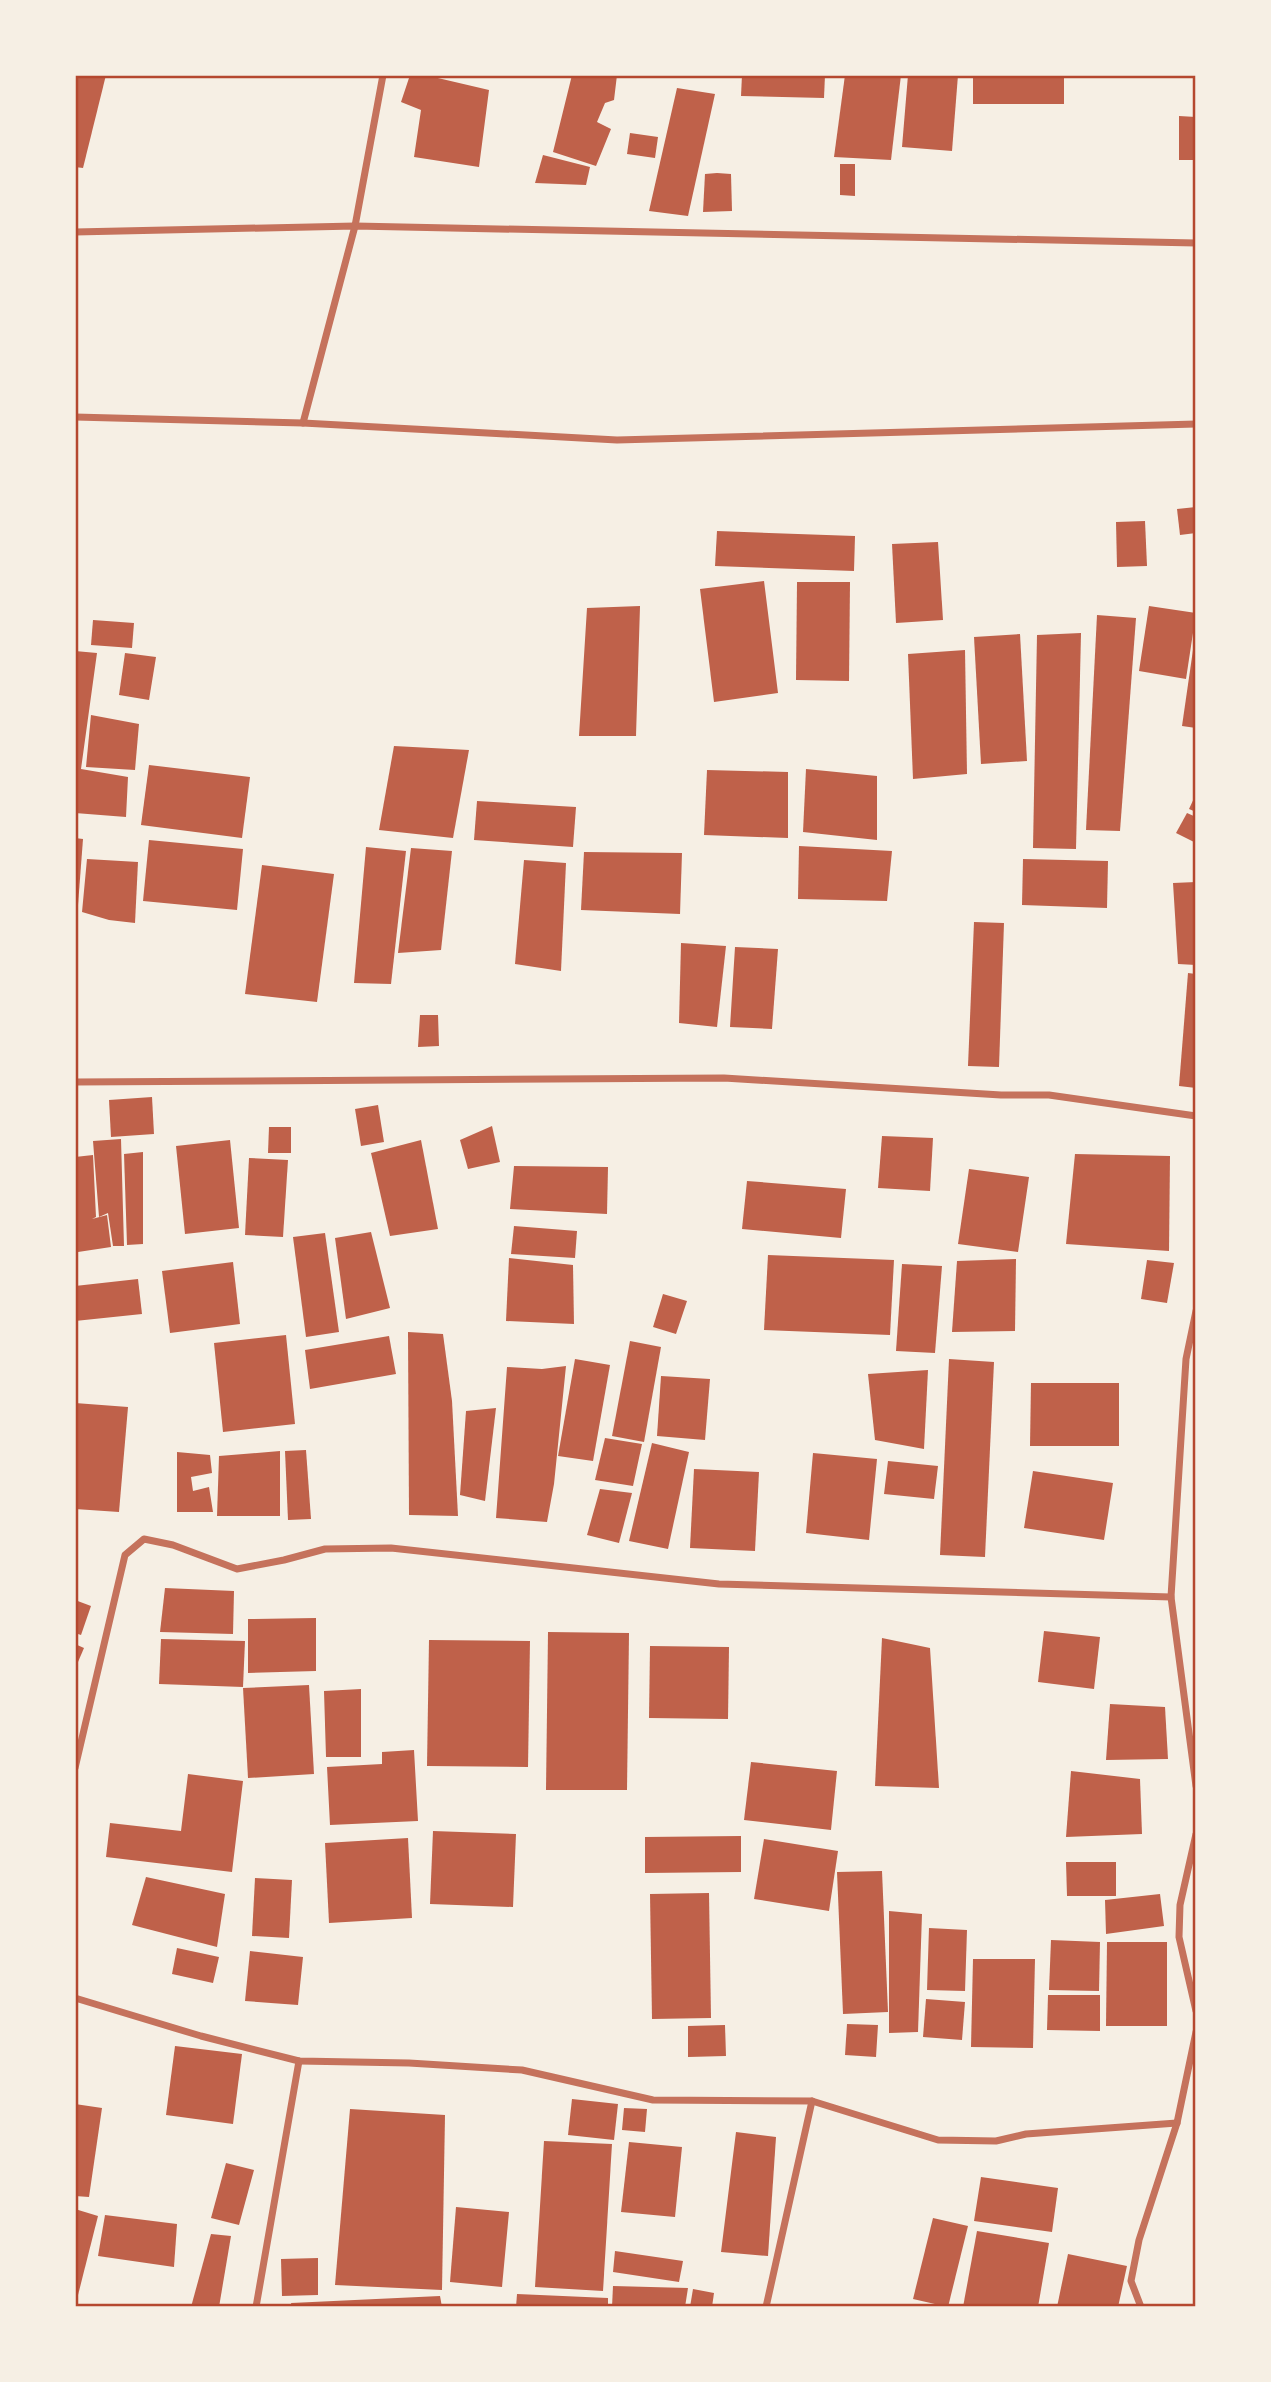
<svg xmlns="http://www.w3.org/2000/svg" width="1271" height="2382" font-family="'Work Sans',sans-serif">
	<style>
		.building { fill: #bf614a }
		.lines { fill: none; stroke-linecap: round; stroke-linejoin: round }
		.minor { stroke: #c5725c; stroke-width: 7 }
		.neatline { fill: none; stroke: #b5482f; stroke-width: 2.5 }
	</style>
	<rect width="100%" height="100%" fill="#f6efe4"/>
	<g class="building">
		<polygon points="75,75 106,75 83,168 75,167"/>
		<polygon points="410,75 425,75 489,90 479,167 414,157 421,110 401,102"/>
		<polygon points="572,75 617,75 614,100 605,103 597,122 611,129 596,166 553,152"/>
		<polygon points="742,75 825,75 824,98 741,96"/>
		<polygon points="845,75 901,75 891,160 834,157"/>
		<polygon points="908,75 958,75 952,151 902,147"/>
		<rect x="973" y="75" width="91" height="29"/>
		<polygon points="677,88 715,94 688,216 649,211"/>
		<polygon points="1179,116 1196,117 1196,160 1179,160"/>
		<polygon points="630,133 658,137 655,158 627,154"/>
		<polygon points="543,155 590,167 586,185 535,183"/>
		<polygon points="840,164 855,164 855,196 840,195"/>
		<polygon points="717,173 731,174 732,211 703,212 705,174"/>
		<polygon points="1196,507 1196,533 1180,535 1177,509"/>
		<polygon points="1145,521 1147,566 1117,567 1116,522"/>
		<polygon points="717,531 855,536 854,571 715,566"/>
		<polygon points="938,542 943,620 896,623 892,544"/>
		<polygon points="764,581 778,693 714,702 700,589"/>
		<polygon points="797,582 850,582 849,681 796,680"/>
		<polygon points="640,606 636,736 579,736 587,608"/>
		<polygon points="1149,606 1196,613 1186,679 1139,671"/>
		<polygon points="1097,615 1136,618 1120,831 1086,830"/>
		<polygon points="93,620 134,623 132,648 91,645"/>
		<polygon points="1081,633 1076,849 1033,848 1037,635"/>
		<polygon points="1020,634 1027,761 981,764 974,637"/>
		<polygon points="1194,643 1196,643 1196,728 1182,726"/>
		<polygon points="965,650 967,774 913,779 908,654"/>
		<polygon points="75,651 97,653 81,769 128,777 126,817 75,813"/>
		<polygon points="125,653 156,657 149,700 119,695"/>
		<polygon points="91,715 139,724 135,770 86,767"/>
		<polygon points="394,746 469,750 453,838 379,830"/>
		<polygon points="149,765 250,777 242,838 141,825"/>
		<polygon points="806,769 877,776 877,840 803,832"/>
		<polygon points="707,770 788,772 788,838 704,835"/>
		<polygon points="1196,794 1196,812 1189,809"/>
		<polygon points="477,801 576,807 573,847 474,840"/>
		<polygon points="1187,813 1196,817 1196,843 1176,833"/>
		<polygon points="75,838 83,839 78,905 75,905"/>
		<polygon points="149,840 243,849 237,910 143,901"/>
		<polygon points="799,846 892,851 887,901 798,899"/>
		<polygon points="366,847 406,851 391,984 354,983"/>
		<polygon points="411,848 452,851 441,950 398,953"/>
		<polygon points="584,852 682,853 680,914 581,910"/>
		<polygon points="87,859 138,862 135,923 109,920 82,912"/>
		<polygon points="1023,859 1108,861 1107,908 1022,905"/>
		<polygon points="524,860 566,863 561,971 515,964"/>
		<polygon points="262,865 334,874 317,1002 245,994"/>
		<polygon points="1196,882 1196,965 1178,964 1173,883"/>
		<polygon points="974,922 1004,923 999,1067 968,1066"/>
		<polygon points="681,943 726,946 717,1027 679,1023"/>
		<polygon points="735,947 778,949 772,1029 730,1027"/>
		<polygon points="1188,973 1196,974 1196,1088 1179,1086"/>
		<polygon points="420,1015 438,1015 439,1046 418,1047"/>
		<polygon points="152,1097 154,1134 111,1137 109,1100"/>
		<polygon points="378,1105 384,1142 361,1146 355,1109"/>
		<polygon points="492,1126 500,1162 468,1169 460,1140"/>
		<polygon points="269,1127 291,1127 291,1153 268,1153"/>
		<polygon points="882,1136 933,1138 930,1191 878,1188"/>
		<polygon points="121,1139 124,1246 113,1246 108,1213 99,1217 93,1141"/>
		<polygon points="230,1140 239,1228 185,1234 176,1146"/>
		<polygon points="421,1140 438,1229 390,1236 371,1153"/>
		<polygon points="143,1152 143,1244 127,1245 124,1154"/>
		<polygon points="1075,1154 1170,1156 1169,1251 1066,1244"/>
		<polygon points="93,1155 96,1217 92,1219 107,1215 111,1247 78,1252 75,1157"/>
		<polygon points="249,1158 288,1160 283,1237 245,1235"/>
		<polygon points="514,1166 608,1167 607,1214 510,1209"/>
		<polygon points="969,1169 1029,1177 1018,1252 958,1244"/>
		<polygon points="747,1181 846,1189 841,1238 742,1229"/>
		<polygon points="514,1226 577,1231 575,1258 511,1254"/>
		<polygon points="371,1232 390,1308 346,1319 335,1238"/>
		<polygon points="325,1233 339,1332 306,1337 293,1237"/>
		<polygon points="768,1255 894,1260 890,1335 764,1330"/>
		<polygon points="509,1258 573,1265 574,1324 506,1321"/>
		<polygon points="1016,1259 1015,1331 952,1332 957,1261"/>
		<polygon points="1147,1260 1174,1263 1167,1303 1141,1299"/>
		<polygon points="233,1262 240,1324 170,1333 162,1271"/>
		<polygon points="902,1264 942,1266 935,1353 896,1351"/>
		<polygon points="138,1279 142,1314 75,1321 75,1286"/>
		<polygon points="663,1294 687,1301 676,1334 653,1327"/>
		<polygon points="408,1332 443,1334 452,1401 458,1516 409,1515"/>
		<polygon points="286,1335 295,1424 223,1432 214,1343"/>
		<polygon points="389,1336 396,1374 310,1389 305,1350"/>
		<polygon points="630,1341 661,1347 644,1442 612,1436"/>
		<polygon points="575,1359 610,1365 593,1461 558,1456"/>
		<polygon points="949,1359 994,1362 985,1557 940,1555"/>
		<polygon points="566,1366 554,1484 547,1522 496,1518 507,1367 542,1369"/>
		<polygon points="928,1370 924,1449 875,1440 868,1374"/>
		<polygon points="661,1376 710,1379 705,1440 657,1436"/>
		<polygon points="1031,1383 1119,1383 1119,1446 1030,1446"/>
		<polygon points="75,1403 128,1407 119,1512 75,1509"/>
		<polygon points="496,1408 485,1501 460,1495 466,1411"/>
		<polygon points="605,1438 642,1444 633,1486 595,1480"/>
		<polygon points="652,1443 689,1452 668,1549 629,1541"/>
		<polygon points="306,1450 311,1519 288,1520 285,1451"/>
		<polygon points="280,1451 280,1516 217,1516 219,1456"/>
		<polygon points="177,1452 210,1455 212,1473 191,1477 193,1491 209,1487 213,1512 177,1512"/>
		<polygon points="813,1453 877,1459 869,1540 806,1533"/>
		<polygon points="888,1461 938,1466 934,1499 884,1494"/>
		<polygon points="694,1469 759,1472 755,1551 690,1548"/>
		<polygon points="1033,1471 1113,1483 1104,1540 1024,1528"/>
		<polygon points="600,1489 632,1493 619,1543 587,1535"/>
		<polygon points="165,1588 234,1591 233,1634 160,1632"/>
		<polygon points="75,1600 91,1606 81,1635 75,1633"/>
		<polygon points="316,1618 316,1671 248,1673 248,1619"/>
		<polygon points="1044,1631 1100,1637 1094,1689 1038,1682"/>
		<polygon points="548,1632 629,1633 627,1790 546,1790"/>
		<polygon points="882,1638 930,1648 939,1788 875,1786"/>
		<polygon points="161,1639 245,1641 243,1687 159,1684"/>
		<polygon points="429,1640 530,1641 528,1767 427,1766"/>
		<polygon points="75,1644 84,1648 75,1669"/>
		<polygon points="650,1646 729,1647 728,1719 649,1718"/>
		<polygon points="309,1685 314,1774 248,1778 243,1688"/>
		<polygon points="361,1689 361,1757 326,1757 324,1691"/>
		<polygon points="1110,1704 1165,1707 1168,1759 1106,1760"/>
		<polygon points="414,1750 418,1821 330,1825 327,1767 382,1764 382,1752"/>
		<polygon points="751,1762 837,1771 831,1830 744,1820"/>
		<polygon points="1071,1771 1140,1779 1142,1834 1066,1837"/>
		<polygon points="188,1774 243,1781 232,1872 106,1857 110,1823 181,1831"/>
		<polygon points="433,1831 516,1834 513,1907 430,1904"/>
		<polygon points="741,1836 741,1872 645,1873 645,1837"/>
		<polygon points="408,1838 412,1918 329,1923 325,1843"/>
		<polygon points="764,1839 838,1851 829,1911 754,1899"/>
		<polygon points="1066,1862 1116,1862 1116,1896 1067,1896"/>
		<polygon points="882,1871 888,2012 843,2014 837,1872"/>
		<polygon points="146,1877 225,1894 217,1947 132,1925"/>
		<polygon points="255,1878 292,1880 289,1938 252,1936"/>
		<polygon points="709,1893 711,2018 652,2019 650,1894"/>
		<polygon points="1160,1894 1164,1926 1106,1934 1105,1900"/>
		<polygon points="889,1911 922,1914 918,2032 889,2033"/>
		<polygon points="929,1928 967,1930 965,1991 927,1990"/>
		<polygon points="1051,1940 1100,1942 1099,1991 1049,1990"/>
		<polygon points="1107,1942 1167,1942 1167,2026 1106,2026"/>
		<polygon points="177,1948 219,1957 213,1983 172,1974"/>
		<polygon points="250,1951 303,1957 298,2005 245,2001"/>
		<polygon points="973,1959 1035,1959 1033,2048 971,2047"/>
		<polygon points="1048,1995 1100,1995 1100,2031 1047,2030"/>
		<polygon points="926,1999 965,2002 962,2040 923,2037"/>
		<polygon points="847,2024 878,2025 876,2057 845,2055"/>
		<polygon points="725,2025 726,2056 688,2057 688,2026"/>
		<polygon points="175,2046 242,2054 233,2124 166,2115"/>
		<polygon points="572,2099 618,2104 614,2140 568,2135"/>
		<polygon points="75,2104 102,2108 89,2197 75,2196"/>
		<polygon points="624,2108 647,2109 645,2132 622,2130"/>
		<polygon points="350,2109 445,2115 442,2290 335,2285"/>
		<polygon points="736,2132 776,2137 768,2256 721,2252"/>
		<polygon points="544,2141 612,2144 603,2291 535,2287"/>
		<polygon points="629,2142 682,2147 675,2217 621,2212"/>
		<polygon points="226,2163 254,2170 239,2225 211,2218"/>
		<polygon points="981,2177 1058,2188 1052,2232 974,2221"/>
		<polygon points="456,2207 509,2212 502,2287 450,2282"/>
		<polygon points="75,2209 98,2216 76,2303 75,2303"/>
		<polygon points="105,2215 177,2224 174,2267 98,2256"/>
		<polygon points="933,2218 968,2226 948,2307 913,2299"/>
		<polygon points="977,2231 1049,2243 1038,2307 963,2307"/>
		<polygon points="211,2234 231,2236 219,2307 191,2307"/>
		<polygon points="615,2251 683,2261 679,2282 613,2272"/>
		<polygon points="1068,2254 1127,2266 1118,2307 1057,2307"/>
		<polygon points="318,2258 318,2295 282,2296 281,2259"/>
		<polygon points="613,2286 688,2288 685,2307 612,2307"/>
		<polygon points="693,2289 714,2293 712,2307 690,2307"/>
		<polygon points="517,2294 608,2298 608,2307 516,2307"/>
		<polygon points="440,2296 442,2307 292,2307 291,2303"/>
	</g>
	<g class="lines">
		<g class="minor">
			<polyline points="75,232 355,226 1196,243"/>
			<polyline points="75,417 303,423 617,440 1196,424"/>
			<polyline points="303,423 355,226 383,75"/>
			<polyline points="75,1082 724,1078 1001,1095 1049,1095 1196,1116"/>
			<polyline points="1196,1311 1186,1359 1171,1597 1196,1786"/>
			<polyline points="75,1768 125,1555 144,1539 173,1545 237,1569 284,1560 325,1549 391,1548 719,1584 1171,1597"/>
			<polyline points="1196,1834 1180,1905 1179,1937 1196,2011"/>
			<polyline points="75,1998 201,2036 299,2061 409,2063 522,2070 653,2100 812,2101 938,2140 996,2141 1026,2134 1177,2123"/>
			<polyline points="256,2307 299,2061"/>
			<polyline points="766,2307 812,2101"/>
			<polyline points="1141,2307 1131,2281 1139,2240 1177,2123 1196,2032"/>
		</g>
	</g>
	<rect width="1271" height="2382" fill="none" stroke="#f6efe4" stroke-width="154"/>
	<rect x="77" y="77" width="1117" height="2228" class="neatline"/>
</svg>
